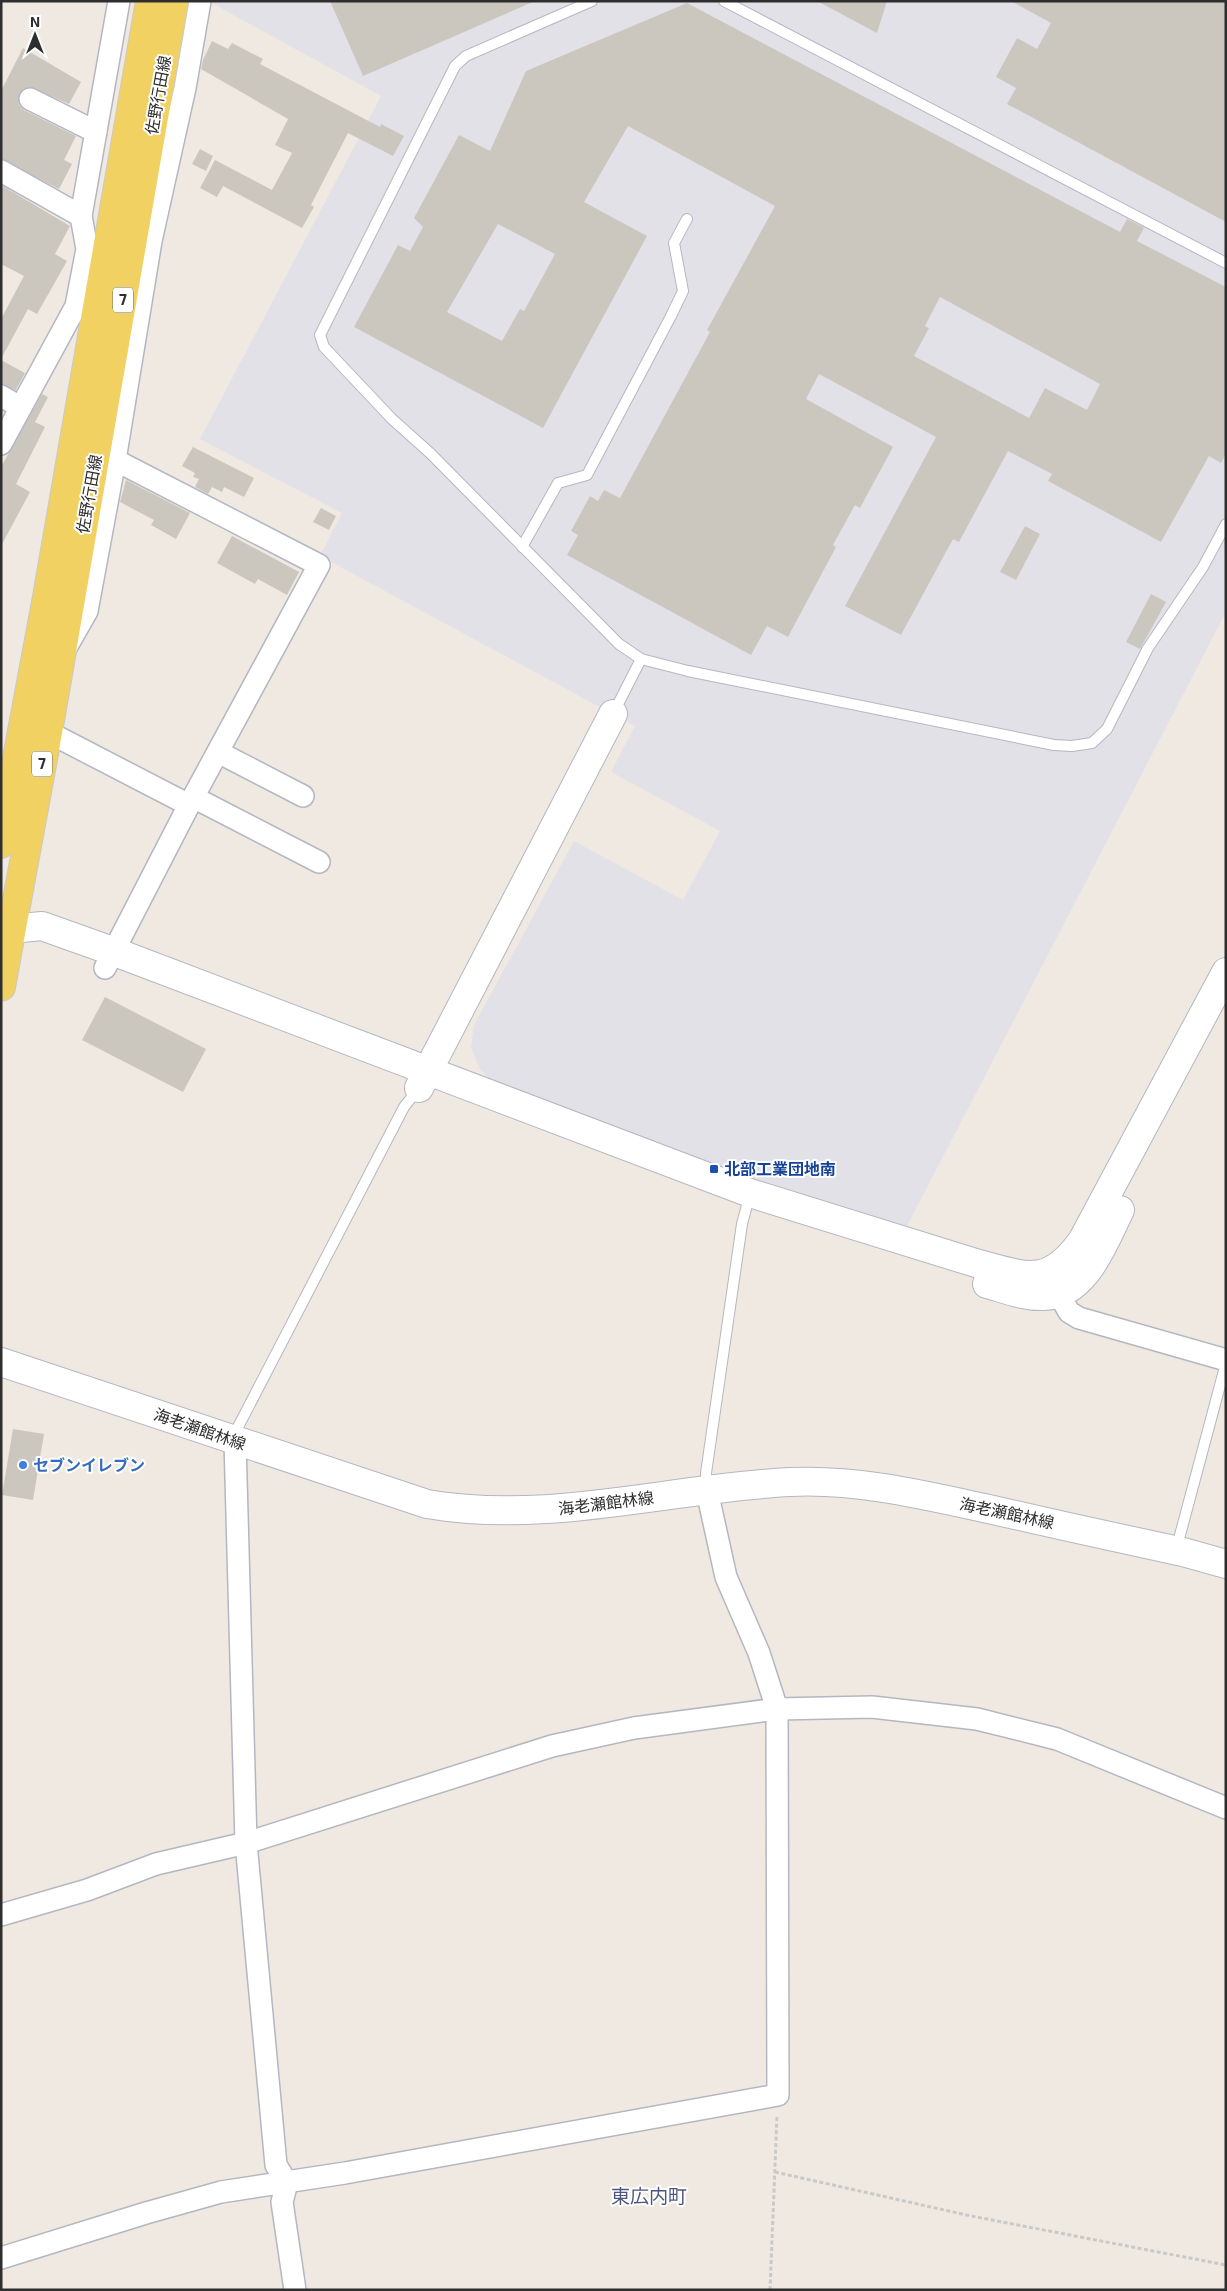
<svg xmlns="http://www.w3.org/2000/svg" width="1227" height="2291" font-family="'Exo 2','Noto Sans JP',sans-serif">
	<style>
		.industrial { fill: #e3e1e8 }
		.building { fill: #cbc7bf; fill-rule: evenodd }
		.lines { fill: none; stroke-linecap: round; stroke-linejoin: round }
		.lane-casing { stroke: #b4b7c1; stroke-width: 12 }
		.street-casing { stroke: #b4b7c1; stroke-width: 24 }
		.secondary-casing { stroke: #b4b7c1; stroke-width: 30 }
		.primary-casing { stroke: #c9c9c9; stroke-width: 30 }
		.path { stroke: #c9c9c9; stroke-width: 3; stroke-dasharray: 4 2.5; stroke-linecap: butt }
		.lane { stroke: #fff; stroke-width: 10 }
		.street { stroke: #fff; stroke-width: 21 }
		.secondary { stroke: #fff; stroke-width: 28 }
		.primary { stroke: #f2d163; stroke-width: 28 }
		.transit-dot { fill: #1a4fb4; stroke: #fff; stroke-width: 2 }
		.shop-dot { fill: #3f7fe0; stroke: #fff; stroke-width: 2 }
		.labels { text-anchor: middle; stroke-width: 4; stroke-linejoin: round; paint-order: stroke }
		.shield { fill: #fff; stroke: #6d6d6d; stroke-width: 1 }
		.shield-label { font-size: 15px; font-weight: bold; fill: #2e2e2e }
		.street-label { font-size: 16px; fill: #2e2e2e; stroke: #fff }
		.transit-label { font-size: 16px; font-weight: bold; fill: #164399; stroke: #fff; text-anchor: start }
		.shop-label { font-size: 16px; font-weight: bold; fill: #366cbe; stroke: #fff; text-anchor: start }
		.quarter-label { font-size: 19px; fill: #4d5680; stroke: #fff }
	</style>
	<rect width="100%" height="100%" fill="#efe9e1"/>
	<polygon class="industrial" points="208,1 1226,1 1226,612 907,1226 762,1185 496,1086 480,1069 471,1048 474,1025 574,841 683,900 720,831 611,772 635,726 320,556 342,513 200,439 381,96"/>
	<g class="building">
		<polygon points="330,1 535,1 363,76"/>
		<polygon points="817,1 887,1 877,33"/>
		<polygon points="1011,1 1226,1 1226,222 1007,104 1016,88 996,77 1017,38 1037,49 1051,23"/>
		<path d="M 687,3 L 1120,232 L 1127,219 L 1141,226 L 1144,228 L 1137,241 L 1226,287 L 1226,454 L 1221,463 L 1209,456 L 1161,542 L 1048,481 L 1052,474 L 1008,451 L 959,542 L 953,539 L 901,635 L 845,606 L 936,437 L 819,374 L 806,399 L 893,447 L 860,508 L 855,505 L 833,545 L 836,547 L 788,637 L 767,626 L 751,655 L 567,555 L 578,535 L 571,531 L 590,496 L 598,501 L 604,490 L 620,498 L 710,332 L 707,330 L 775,206 L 628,126 L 584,202 L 647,236 L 543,428 L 354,327 L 398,245 L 410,251 L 423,227 L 414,218 L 459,135 L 490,151 L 526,71 ZM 498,224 L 555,254 L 524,311 L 520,309 L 502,341 L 447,312 ZM 940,297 L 1100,384 L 1087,410 L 1045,388 L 1029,418 L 914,356 L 929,328 L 925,326 Z"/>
		<polygon points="212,41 228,49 232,43 263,59 260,64 380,127 381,124 404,136 393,156 348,133 311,205 314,207 302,228 223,186 217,197 200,188 215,160 272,190 292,153 275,145 288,119 201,69 203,60"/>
		<polygon points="23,48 81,82 69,104 30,87 23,89 18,99 19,105 24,110 76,136 64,160 72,164 59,189 1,159 1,91"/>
		<polygon points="200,149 213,156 206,171 192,164"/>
		<polygon points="1,185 70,226 55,254 67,261 37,314 28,309 1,359 1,319 24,276 1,264"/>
		<polygon points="1,360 25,373 16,390 1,384"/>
		<polygon points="42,394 48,397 35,422 45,427 16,484 30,492 1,546 1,467"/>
		<polygon points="193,447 254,478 244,497 224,487 222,492 212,487 208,494 195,487 199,479 193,477 195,473 182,466"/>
		<polygon points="126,480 190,513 176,539 151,525 154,520 120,502"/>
		<polygon points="321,508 336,516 329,530 313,522"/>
		<polygon points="1025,526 1040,534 1016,580 1000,572"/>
		<polygon points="232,536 299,572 287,595 258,579 255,584 217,563"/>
		<polygon points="1151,594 1166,602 1140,649 1126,642"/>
		<polygon points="105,997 206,1049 183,1092 82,1040"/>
		<polygon points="13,1429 44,1434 33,1500 2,1495"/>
	</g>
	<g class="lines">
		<defs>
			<g id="lane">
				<polyline points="592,1 466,56 455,66 320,335 324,347 392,419 430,453 619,644 641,659 688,671 1054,745 1072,746 1092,743 1107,729 1148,648 1203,567 1226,524"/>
				<polyline points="724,1 1226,263"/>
				<polyline points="522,547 558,483 587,475 671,316 683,291 674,243 687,219"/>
				<polyline points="613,714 641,659"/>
				<polyline points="235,1440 238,1427 404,1107 419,1088"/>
				<polyline points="707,1489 706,1473 742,1224 750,1194"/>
				<polyline points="1176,1550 1226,1363"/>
			</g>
			<g id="street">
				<polyline points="30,99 96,132"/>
				<polyline points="1,171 81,216 87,249 76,306 1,444"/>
				<polyline points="81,216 119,1"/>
				<polyline points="1,396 20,407"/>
				<polyline points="67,646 87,611 115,460 151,241 185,88 200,1"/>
				<polyline points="48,732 189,805"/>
				<polyline points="218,752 303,796"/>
				<polyline points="193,797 319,862"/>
				<polyline points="105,968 189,805 319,565 115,460"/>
				<polyline points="1059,1294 1069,1312 1079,1318 1226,1360"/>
				<polyline points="235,1441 246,1843 276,2165 287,2183 282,2202 295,2290"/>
				<polyline points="1,1915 87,1890 156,1864 246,1843 552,1746 634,1728 777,1709 872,1707 977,1719 1057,1739 1226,1808"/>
				<polyline points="1,2258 146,2213 221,2192 345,2173 778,2095 777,1709 759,1653 726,1577 707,1491"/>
			</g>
			<g id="secondary">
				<path d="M 1,928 L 11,929 L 42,926 L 115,952 L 750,1193 L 979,1264 C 1027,1277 1049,1287 1082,1241 L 1226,972"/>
				<polyline points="419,1088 613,714"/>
				<path d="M 987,1284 C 1005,1289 1025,1297 1044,1296 C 1086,1295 1104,1242 1120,1210"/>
				<path d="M 1,1362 L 427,1504 C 548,1525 669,1488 790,1482 C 856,1479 920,1494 984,1508 C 1050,1523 1117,1538 1183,1552 L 1226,1564"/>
			</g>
			<g id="primary">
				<polyline points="1,844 47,597 150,1"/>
				<polyline points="1,987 48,732 174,1"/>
			</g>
		</defs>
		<use href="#lane" class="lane-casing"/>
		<use href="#street" class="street-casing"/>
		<use href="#secondary" class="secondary-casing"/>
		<use href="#primary" class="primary-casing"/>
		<g class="path">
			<polyline points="775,2172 971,2216 1226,2265"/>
			<polyline points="770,2290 777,2116"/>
		</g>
		<use href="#lane" class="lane"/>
		<use href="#street" class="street"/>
		<use href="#secondary" class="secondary"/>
		<use href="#primary" class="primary"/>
	</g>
	<rect class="transit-dot" x="709" y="1164" width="10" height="10" rx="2.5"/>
	<circle class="shop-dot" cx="23" cy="1465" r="5"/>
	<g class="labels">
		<g class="shield">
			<rect x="113" y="287.5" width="20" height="25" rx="4"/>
			<rect x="32" y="751.5" width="20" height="25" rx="4"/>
		</g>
		<g class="shield-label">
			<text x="123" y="305">7</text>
			<text x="42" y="769">7</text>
		</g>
		<g class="street-label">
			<text transform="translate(158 95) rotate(-80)" y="6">佐野行田線</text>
			<text transform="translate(89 494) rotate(-80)" y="6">佐野行田線</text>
			<text transform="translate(200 1429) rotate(19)" y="6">海老瀬館林線</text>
			<text transform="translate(606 1503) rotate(-7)" y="6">海老瀬館林線</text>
			<text transform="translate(1007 1513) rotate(12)" y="6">海老瀬館林線</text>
		</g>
		<g class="transit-label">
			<text x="724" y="1175">北部工業団地南</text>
		</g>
		<g class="shop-label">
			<text x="33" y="1471">セブンイレブン</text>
		</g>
		<g class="quarter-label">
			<text x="649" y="2203">東広内町</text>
		</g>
	</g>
	<rect width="1227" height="2291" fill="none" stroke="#2e2e2e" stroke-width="5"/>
	<g transform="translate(35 35)" stroke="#ffffff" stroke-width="4" paint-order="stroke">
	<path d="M0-4L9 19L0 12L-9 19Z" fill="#2e2e2e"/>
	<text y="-8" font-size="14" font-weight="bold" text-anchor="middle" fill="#2e2e2e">N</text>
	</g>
</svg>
